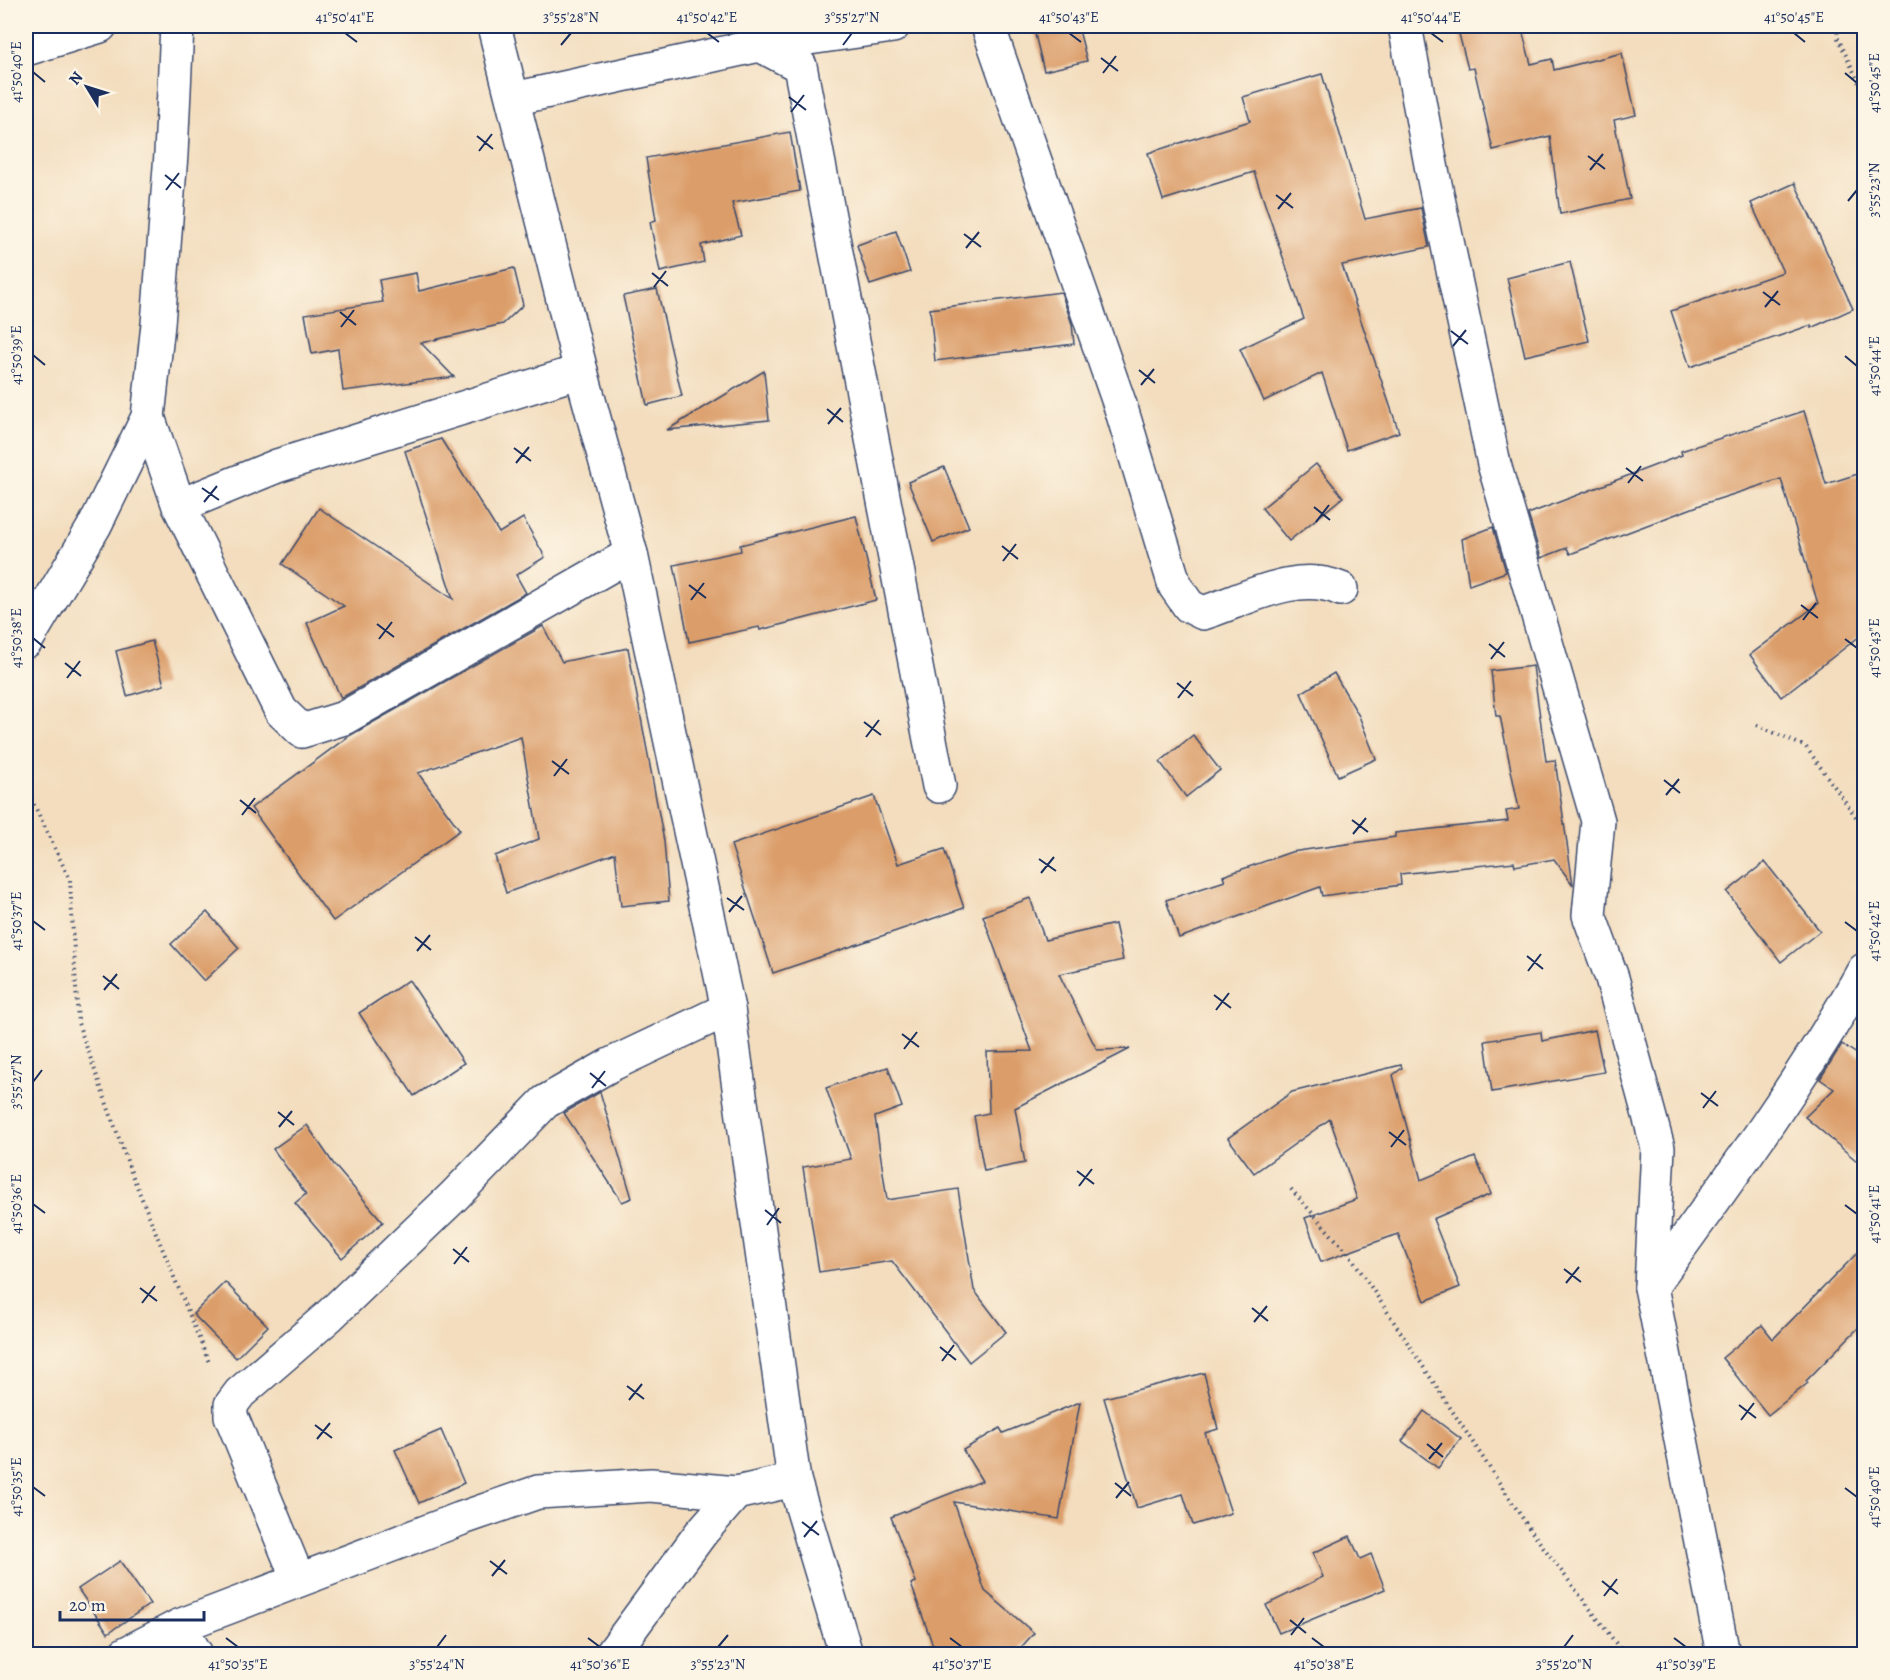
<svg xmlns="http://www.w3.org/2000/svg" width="1890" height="1680" font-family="Alegreya,serif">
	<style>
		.building { fill: #db9e6b }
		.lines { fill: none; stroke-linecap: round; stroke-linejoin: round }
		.street-casing { stroke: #3b496c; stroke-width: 36 }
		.path { stroke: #3b496c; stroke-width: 4; stroke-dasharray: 1.5 4.5; stroke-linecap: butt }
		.street { stroke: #fff; stroke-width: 33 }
		.ticks { fill: none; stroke: #1b2f5e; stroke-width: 2 }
		.neatline { fill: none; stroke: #1b2f5e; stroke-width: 2 }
		.ticks-label { font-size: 15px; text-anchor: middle; fill: #1b2f5e }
	</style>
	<rect width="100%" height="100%" fill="#fcf5e5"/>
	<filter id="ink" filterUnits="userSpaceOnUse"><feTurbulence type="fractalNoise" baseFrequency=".0167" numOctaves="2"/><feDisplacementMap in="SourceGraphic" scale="12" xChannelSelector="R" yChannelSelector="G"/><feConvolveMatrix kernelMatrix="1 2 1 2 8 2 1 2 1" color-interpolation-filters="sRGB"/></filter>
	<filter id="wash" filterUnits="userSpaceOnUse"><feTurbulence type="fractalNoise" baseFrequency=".008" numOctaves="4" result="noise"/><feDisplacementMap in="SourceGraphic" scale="24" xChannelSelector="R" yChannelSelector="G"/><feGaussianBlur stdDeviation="1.35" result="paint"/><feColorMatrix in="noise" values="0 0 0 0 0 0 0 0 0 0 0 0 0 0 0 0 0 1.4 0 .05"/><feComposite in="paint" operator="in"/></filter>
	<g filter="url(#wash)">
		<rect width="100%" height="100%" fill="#f3ddbe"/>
		<g id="blocks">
			<g class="building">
				<polygon points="1033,26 1078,26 1087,61 1044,71"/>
				<polygon points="1457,26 1521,26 1531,64 1552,59 1554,70 1622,53 1636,115 1614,120 1630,199 1560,214 1550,136 1493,150 1474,68 1468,69"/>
				<polygon points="1322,74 1365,219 1421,208 1429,247 1342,265 1399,432 1347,450 1322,373 1264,401 1240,349 1304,319 1254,172 1163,200 1148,153 1250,121 1243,97"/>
				<polygon points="790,132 800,191 732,203 741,235 701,245 704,262 660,272 650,222 656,220 646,158"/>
				<polygon points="1795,183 1853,309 1811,328 1811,325 1690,367 1671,311 1783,272 1751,203"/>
				<polygon points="896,231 910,272 870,285 857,245"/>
				<polygon points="1570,262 1589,341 1525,356 1507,278"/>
				<polygon points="514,268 523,305 503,324 421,343 454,377 343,391 338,349 312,354 305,314 383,302 379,280 416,273 419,291"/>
				<polygon points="657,289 682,396 647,405 623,296"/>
				<polygon points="1061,292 1072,324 1074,344 935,361 930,309"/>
				<polygon points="764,371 769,420 667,430"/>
				<polygon points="1804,411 1826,484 1864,472 1864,633 1781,697 1750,655 1818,604 1781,479 1703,504 1570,554 1567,548 1541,558 1528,514 1682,455 1681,451"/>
				<polygon points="441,439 499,533 523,518 545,557 516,575 526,593 341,698 307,623 344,606 282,564 319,508 453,599 405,451"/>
				<polygon points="1316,464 1343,497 1289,541 1262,508"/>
				<polygon points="944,467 969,527 933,542 908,482"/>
				<polygon points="856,516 876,600 760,630 759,627 689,642 674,565 741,551 740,545"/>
				<polygon points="1493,527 1506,572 1469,585 1462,539"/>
				<polygon points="543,626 562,662 628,648 664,841 669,901 621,906 615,853 506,893 495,856 539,839 521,737 418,773 460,830 333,921 251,808 349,736"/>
				<polygon points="152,641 164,685 127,696 116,651"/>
				<polygon points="1533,666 1546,761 1555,760 1573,885 1554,859 1515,866 1514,862 1400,874 1401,885 1322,896 1320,887 1179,938 1166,900 1225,881 1223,876 1291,852 1395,837 1395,833 1508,821 1506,811 1519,809 1500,716 1496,716 1491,671"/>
				<polygon points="1334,673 1359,716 1376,759 1338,776 1301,693"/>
				<polygon points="1193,735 1220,770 1186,797 1160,762"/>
				<polygon points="874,796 898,864 944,849 964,908 773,973 731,845"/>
				<polygon points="1765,862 1820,931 1781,962 1727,892"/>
				<polygon points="1030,898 1045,940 1115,924 1123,960 1059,974 1097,1050 1130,1049 1015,1108 1025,1163 984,1171 974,1116 989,1113 987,1052 1032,1051 983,916"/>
				<polygon points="207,912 239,948 204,981 171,944"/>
				<polygon points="409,980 464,1063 414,1096 359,1013"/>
				<polygon points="1595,1030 1604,1072 1492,1092 1485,1041 1541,1032 1542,1041"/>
				<polygon points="1842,1044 1864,1059 1864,1167 1805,1117 1834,1089 1820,1079"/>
				<polygon points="1401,1065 1402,1068 1393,1075 1421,1180 1475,1157 1491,1194 1433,1219 1460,1287 1425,1301 1398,1234 1321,1262 1305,1218 1357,1199 1330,1119 1254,1173 1228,1138 1292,1092"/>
				<polygon points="888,1067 902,1107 875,1117 887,1200 958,1189 974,1290 1006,1332 969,1362 892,1261 819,1272 803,1167 851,1159 826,1088"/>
				<polygon points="600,1092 632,1198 622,1202 564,1113"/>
				<polygon points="307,1125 335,1166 383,1222 342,1258 295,1203 306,1194 273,1149"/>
				<polygon points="1864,1246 1864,1322 1806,1381 1808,1383 1768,1415 1722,1358 1762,1325 1773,1339"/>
				<polygon points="225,1282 268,1326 236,1358 193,1314"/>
				<polygon points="1204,1373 1218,1429 1205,1433 1231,1513 1193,1525 1183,1494 1137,1508 1104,1398"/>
				<polygon points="1080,1402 1059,1519 954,1502 985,1591 1034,1633 1015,1654 936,1654 911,1584 916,1582 891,1517 982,1481 963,1450 1000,1428 1003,1433"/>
				<polygon points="1424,1411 1461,1439 1438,1468 1402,1441"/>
				<polygon points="441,1430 464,1483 419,1503 395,1450"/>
				<polygon points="1350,1536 1360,1559 1371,1554 1385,1589 1279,1633 1266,1605 1323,1577 1313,1553"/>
				<polygon points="120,1561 150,1604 108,1633 78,1589"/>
			</g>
		</g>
	</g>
	<g filter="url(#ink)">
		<use href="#blocks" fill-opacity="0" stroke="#3b496c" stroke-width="1.5"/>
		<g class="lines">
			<defs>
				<g id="street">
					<polyline points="494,26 581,371 631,554 728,1009 794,1480 846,1654"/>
					<polyline points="756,26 760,45 800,66 939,786"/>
					<path d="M 988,26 L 1121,408 L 1175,586 L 1189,606 L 1203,613 C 1245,600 1297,569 1341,589"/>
					<polyline points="1405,26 1432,170 1494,464 1598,821 1589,915 1612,978 1658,1148 1651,1287 1723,1654"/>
					<polyline points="26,49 100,26"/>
					<polyline points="513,99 760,45 893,26"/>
					<polyline points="148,417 179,506 281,711 302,731 344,718 631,554"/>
					<polyline points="179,506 277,466 581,371"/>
					<polyline points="26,641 95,525 148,417 158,324 171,154 177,26"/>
					<path d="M 1651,1287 C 1726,1184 1802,1081 1864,970"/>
					<polyline points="298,1579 231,1416 231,1405 240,1393 328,1317 453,1197 545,1102 610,1065 728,1009"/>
					<polyline points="179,1626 196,1654"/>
					<polyline points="125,1654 179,1626 460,1519 538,1492 651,1485 736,1493 794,1480"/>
					<polyline points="612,1654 701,1533 736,1493"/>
				</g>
			</defs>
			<use href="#street" class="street-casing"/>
			<g class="path">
				<polyline points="1838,26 1837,36 1864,94"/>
				<polyline points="1757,725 1806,747 1864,828"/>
				<polyline points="26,788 70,880 78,1023 131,1172 210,1365"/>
				<polyline points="1291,1189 1352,1258 1529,1528 1624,1654"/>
			</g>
			<use href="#street" class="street"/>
		</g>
	</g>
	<path class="ticks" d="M 345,33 L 357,42M 707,33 L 719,42M 1069,33 L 1081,42M 1431,33 L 1443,42M 1794,33 L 1805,42M 561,45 L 571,33M 843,45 L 852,33M 1101,58 L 1118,71M 33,72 L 45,82M 1103,73 L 1116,56M 1845,73 L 1857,83M 789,97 L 806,110M 791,112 L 804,95M 477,136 L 493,149M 479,151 L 492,134M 1588,156 L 1605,169M 1590,170 L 1603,154M 165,175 L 181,188M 166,190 L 179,173M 1276,195 L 1293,208M 1848,201 L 1857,190M 1278,209 L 1291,193M 964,234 L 981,247M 966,248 L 979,232M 652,273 L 668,286M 654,287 L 666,271M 1763,292 L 1780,305M 1765,307 L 1778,291M 340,312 L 356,325M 341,327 L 354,310M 1451,331 L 1468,344M 1453,346 L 1466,330M 33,355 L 45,365M 1845,356 L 1857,366M 1139,370 L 1155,383M 1141,385 L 1154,369M 827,409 L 843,422M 828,424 L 841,408M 514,448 L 531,461M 516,463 L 529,447M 1626,468 L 1643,481M 1628,483 L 1641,466M 202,488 L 219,500M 204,502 L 217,486M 1314,507 L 1330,520M 1316,522 L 1329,505M 1002,546 L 1018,559M 1003,561 L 1016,544M 689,585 L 706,598M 691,600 L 704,583M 1801,605 L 1818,618M 1803,620 L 1816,603M 377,624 L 394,637M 33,638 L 45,648M 379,639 L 392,622M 1845,639 L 1857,648M 1489,644 L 1505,657M 1491,659 L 1504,642M 65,663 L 81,676M 67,678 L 80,661M 1177,683 L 1193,696M 1178,698 L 1191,681M 864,722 L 881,735M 866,737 L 879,720M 552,761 L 569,774M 554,776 L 567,759M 1664,780 L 1680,793M 1666,795 L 1679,779M 240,800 L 256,813M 242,815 L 255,798M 1352,820 L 1368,832M 1353,834 L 1366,818M 1039,859 L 1056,871M 1041,873 L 1054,857M 727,898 L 744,910M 729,912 L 742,896M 33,921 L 45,930M 1845,922 L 1857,931M 415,937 L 431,950M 417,951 L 430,935M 1527,956 L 1543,969M 1528,971 L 1541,954M 103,976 L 119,989M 104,990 L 117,974M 1214,995 L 1231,1008M 1216,1010 L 1229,993M 902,1034 L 919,1047M 904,1049 L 917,1032M 590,1073 L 606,1086M 33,1082 L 42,1070M 592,1088 L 605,1071M 1701,1093 L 1718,1106M 1703,1108 L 1716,1091M 278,1112 L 294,1125M 279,1127 L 292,1111M 1389,1132 L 1406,1145M 1391,1147 L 1404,1130M 1077,1171 L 1094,1184M 1079,1186 L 1092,1169M 33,1204 L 45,1213M 1845,1205 L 1857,1214M 765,1210 L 781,1223M 767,1225 L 779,1208M 453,1249 L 469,1262M 454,1264 L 467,1247M 1564,1269 L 1581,1282M 1566,1283 L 1579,1267M 140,1288 L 157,1301M 142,1303 L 155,1286M 1252,1308 L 1268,1321M 1254,1322 L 1267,1306M 940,1347 L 956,1360M 942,1361 L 954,1345M 627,1386 L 644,1399M 629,1400 L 642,1384M 1739,1405 L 1756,1418M 1741,1420 L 1754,1403M 315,1425 L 332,1438M 317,1439 L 330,1423M 1427,1444 L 1443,1457M 1429,1459 L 1442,1443M 1115,1483 L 1131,1496M 33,1487 L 45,1496M 1845,1488 L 1857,1497M 1116,1498 L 1129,1482M 802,1522 L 819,1535M 804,1537 L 817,1521M 490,1561 L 507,1574M 492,1576 L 505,1560M 1602,1581 L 1618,1594M 1604,1596 L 1617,1579M 1290,1620 L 1306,1633M 1291,1635 L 1304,1618M 226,1638 L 238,1647M 588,1638 L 600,1647M 950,1638 L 962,1647M 1312,1638 L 1324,1647M 1674,1638 L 1686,1647M 437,1647 L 446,1635M 718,1647 L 728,1635M 1564,1647 L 1573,1635"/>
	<rect width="1890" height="1680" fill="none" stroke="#fcf5e5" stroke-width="66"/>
	<g transform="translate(87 87) rotate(308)" stroke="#fcf5e5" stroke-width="4.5" paint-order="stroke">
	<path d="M0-4.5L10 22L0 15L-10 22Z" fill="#1b2f5e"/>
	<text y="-9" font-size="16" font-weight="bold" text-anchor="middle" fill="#1b2f5e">N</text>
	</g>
	<path d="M60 1611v9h144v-9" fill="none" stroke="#1b2f5e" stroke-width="3"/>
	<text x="69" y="1611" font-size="18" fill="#1b2f5e" stroke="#fcf5e5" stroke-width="4.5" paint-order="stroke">20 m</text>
	<rect x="33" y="33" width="1824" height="1614" class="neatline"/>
	<g class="ticks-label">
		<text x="345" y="22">41°50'41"E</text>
		<text x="571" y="22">3°55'28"N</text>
		<text x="707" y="22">41°50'42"E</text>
		<text x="852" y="22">3°55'27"N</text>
		<text x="1069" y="22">41°50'43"E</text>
		<text x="1431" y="22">41°50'44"E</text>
		<text x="1794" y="22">41°50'45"E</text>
		<text transform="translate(16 72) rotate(-90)" y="5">41°50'40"E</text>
		<text transform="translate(1874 83) rotate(-90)" y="5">41°50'45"E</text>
		<text transform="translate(1874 190) rotate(-90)" y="5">3°55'23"N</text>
		<text transform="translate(16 355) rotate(-90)" y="5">41°50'39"E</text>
		<text transform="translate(1874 366) rotate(-90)" y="5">41°50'44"E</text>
		<text transform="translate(16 638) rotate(-90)" y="5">41°50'38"E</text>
		<text transform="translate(1874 648) rotate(-90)" y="5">41°50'43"E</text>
		<text transform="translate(16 921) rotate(-90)" y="5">41°50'37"E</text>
		<text transform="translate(1874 931) rotate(-90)" y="5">41°50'42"E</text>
		<text transform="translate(16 1082) rotate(-90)" y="5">3°55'27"N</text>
		<text transform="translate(16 1204) rotate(-90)" y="5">41°50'36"E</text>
		<text transform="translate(1874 1214) rotate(-90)" y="5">41°50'41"E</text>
		<text transform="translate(16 1487) rotate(-90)" y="5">41°50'35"E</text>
		<text transform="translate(1874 1497) rotate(-90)" y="5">41°50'40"E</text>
		<text x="238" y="1669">41°50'35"E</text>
		<text x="437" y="1669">3°55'24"N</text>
		<text x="600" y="1669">41°50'36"E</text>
		<text x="718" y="1669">3°55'23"N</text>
		<text x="962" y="1669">41°50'37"E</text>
		<text x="1324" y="1669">41°50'38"E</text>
		<text x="1564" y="1669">3°55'20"N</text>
		<text x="1686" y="1669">41°50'39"E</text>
	</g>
</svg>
